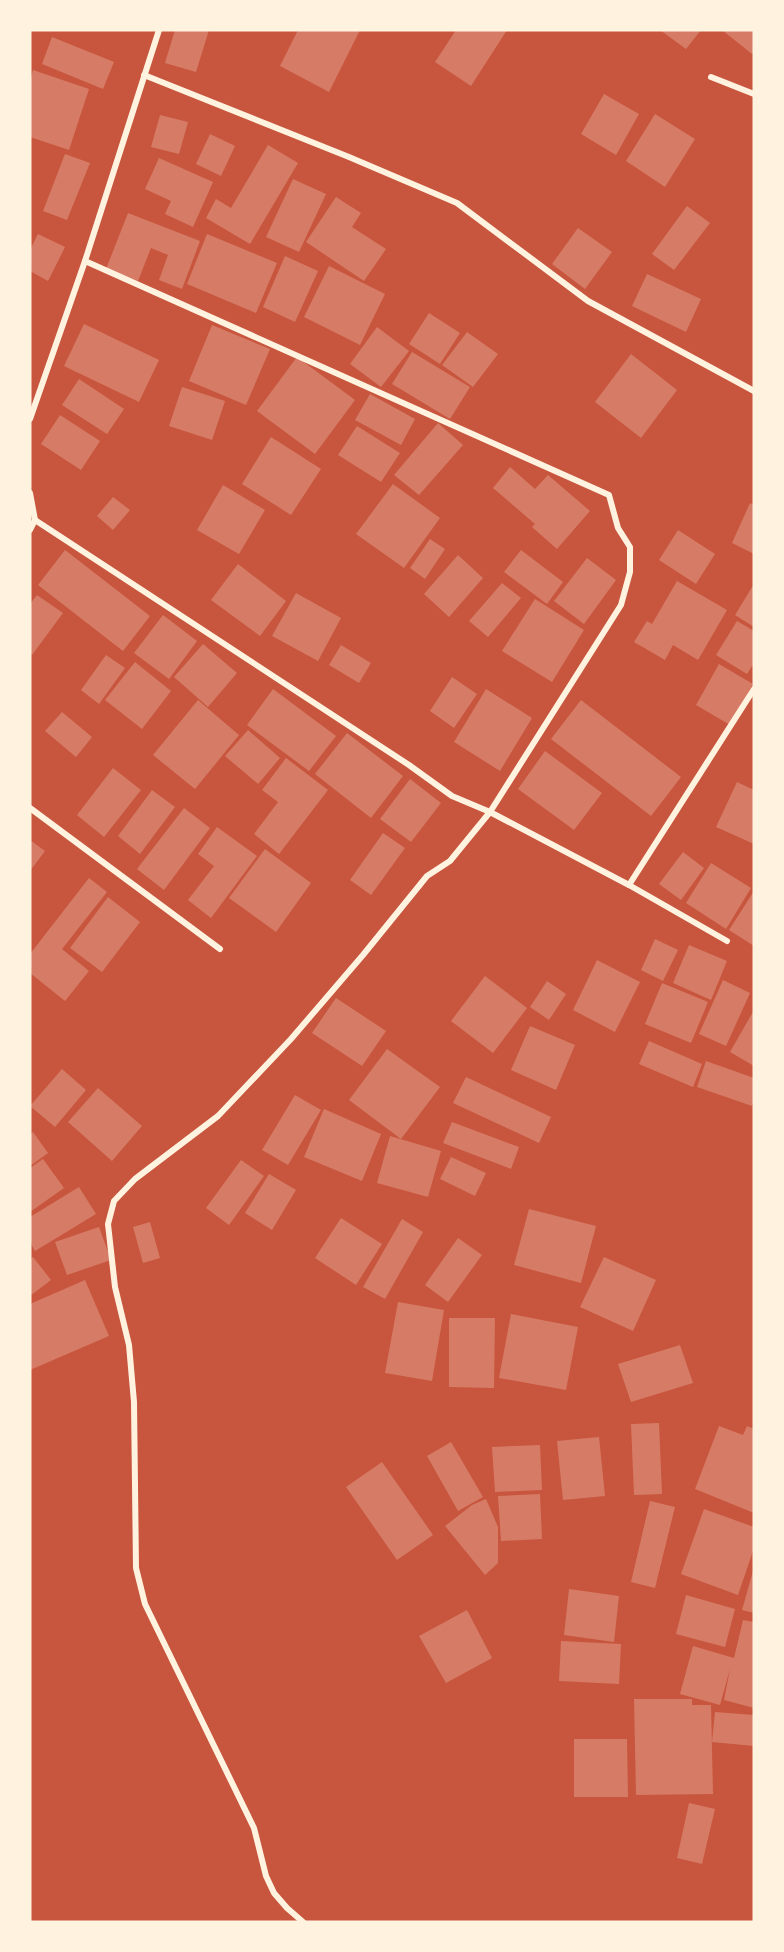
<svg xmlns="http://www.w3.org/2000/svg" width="784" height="1952" font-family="Signika,sans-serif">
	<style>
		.building { fill: #d67c66 }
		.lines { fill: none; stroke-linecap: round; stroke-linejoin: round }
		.minor { stroke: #fff3e0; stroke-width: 6 }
	</style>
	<rect width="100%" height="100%" fill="#c8553d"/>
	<g class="building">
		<polygon points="175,30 209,30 196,72 165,63"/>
		<polygon points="298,30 360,30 329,92 280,66"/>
		<polygon points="456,30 507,30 471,86 435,62"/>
		<polygon points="660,30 701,30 686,49"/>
		<polygon points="722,30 754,30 754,52 752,54"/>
		<polygon points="52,37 114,62 103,89 42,64"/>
		<polygon points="33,70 89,89 69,150 30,137 30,80"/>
		<polygon points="604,94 639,114 616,155 581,134"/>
		<polygon points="655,114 695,139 665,187 626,161"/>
		<polygon points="160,115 188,122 179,154 151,147"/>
		<polygon points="210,134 235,146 221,176 196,164"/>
		<polygon points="268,145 298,163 250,244 206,218 216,199 231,208"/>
		<polygon points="65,154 90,163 67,220 43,211"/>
		<polygon points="159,158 213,182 193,227 165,214 171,201 145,189"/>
		<polygon points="293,179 326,194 299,252 266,237"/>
		<polygon points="336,197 361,213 352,227 386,249 364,281 306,242"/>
		<polygon points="687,206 710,223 674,270 652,254"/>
		<polygon points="128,213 200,241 182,289 159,280 168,255 151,248 138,281 106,269"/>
		<polygon points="578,228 612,252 585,289 552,264"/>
		<polygon points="38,234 65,247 48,281 30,271 30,250"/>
		<polygon points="207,234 277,263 256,313 187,284"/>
		<polygon points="285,256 318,271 295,322 263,307"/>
		<polygon points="329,266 385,294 360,345 304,317"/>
		<polygon points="647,274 701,299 686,332 632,306"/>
		<polygon points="429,313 460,333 440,364 409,344"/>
		<polygon points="84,324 159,360 139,402 64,366"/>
		<polygon points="212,325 270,349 246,405 189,381"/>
		<polygon points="377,327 409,351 381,387 350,364"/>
		<polygon points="467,332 498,354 473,387 442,365"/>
		<polygon points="412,352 470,387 450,419 392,384"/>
		<polygon points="631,354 677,390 641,438 595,402"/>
		<polygon points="297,357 355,400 315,454 257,411"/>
		<polygon points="79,379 124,409 107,434 62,405"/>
		<polygon points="182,387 225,401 212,440 169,426"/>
		<polygon points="370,394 415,419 401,445 355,420"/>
		<polygon points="60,415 100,441 81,470 41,444"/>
		<polygon points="438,423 463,445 419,495 394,475"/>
		<polygon points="357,426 400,453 381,482 338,455"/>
		<polygon points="271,437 321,469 291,515 242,484"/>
		<polygon points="510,467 535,489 548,475 590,511 557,549 532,527 535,524 493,488"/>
		<polygon points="393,484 440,518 404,568 356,534"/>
		<polygon points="223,485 265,510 239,554 197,530"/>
		<polygon points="113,497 130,510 113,530 97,516"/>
		<polygon points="750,503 754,505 754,554 732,543"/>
		<polygon points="678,530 715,554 696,584 659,560"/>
		<polygon points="430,539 445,549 425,579 410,568"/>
		<polygon points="65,550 150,616 123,651 38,585"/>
		<polygon points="521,550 563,582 547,604 504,572"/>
		<polygon points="458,555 483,578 449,617 424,594"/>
		<polygon points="587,558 616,580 584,624 554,601"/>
		<polygon points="238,564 286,601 260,636 211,600"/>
		<polygon points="677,581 727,610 698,660 673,645 665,660 634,642 647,621 652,624"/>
		<polygon points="502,583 521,598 488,637 469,621"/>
		<polygon points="754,584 754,627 735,615"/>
		<polygon points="296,593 341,618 318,661 272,636"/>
		<polygon points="37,595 63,613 32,655 30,653 30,604"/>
		<polygon points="535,599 584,630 552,682 502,651"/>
		<polygon points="163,615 197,641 169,679 134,653"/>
		<polygon points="737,621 754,631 754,663 747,674 716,655"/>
		<polygon points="203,644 237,673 208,707 174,677"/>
		<polygon points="341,645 371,663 359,683 329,665"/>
		<polygon points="106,655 125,668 99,704 81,690"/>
		<polygon points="135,662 171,691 142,729 105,700"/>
		<polygon points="719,664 753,684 730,725 696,705"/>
		<polygon points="452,677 477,694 454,728 430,711"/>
		<polygon points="273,689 336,736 309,771 247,725"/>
		<polygon points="486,689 532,718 500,771 454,742"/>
		<polygon points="198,700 239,735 195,789 153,755"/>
		<polygon points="581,700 681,777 651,816 551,739"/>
		<polygon points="62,712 92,737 76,757 45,731"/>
		<polygon points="248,730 280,758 258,784 225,756"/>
		<polygon points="347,733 403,776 371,818 315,774"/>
		<polygon points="545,751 602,793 574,830 518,789"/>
		<polygon points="286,758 328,790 279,854 254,834 278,802 262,790"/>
		<polygon points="113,768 141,790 104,837 77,815"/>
		<polygon points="410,779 441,803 411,842 380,819"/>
		<polygon points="737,782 754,790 754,844 716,827"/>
		<polygon points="152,790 175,807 140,854 118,836"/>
		<polygon points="184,808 210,828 164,890 137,869"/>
		<polygon points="217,827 257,856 211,918 188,900 214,866 198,854"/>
		<polygon points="383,833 405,848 371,895 350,880"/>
		<polygon points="30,840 45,851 30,871"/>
		<polygon points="265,849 311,883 276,932 229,898"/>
		<polygon points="683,852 704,868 681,900 659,884"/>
		<polygon points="711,863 751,888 726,929 686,903"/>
		<polygon points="89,878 107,892 62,949 89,971 65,1001 30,973 30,954"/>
		<polygon points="754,891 754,946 729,930"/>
		<polygon points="108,897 140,922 102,972 70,948"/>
		<polygon points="655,939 678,950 663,981 641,970"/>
		<polygon points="689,945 727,961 711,1000 673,983"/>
		<polygon points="597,960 640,982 615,1032 573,1010"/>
		<polygon points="485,976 527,1008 493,1053 451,1021"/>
		<polygon points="723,980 750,993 726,1046 699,1034"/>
		<polygon points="547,981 566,994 549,1020 530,1007"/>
		<polygon points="662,983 708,1002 691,1043 645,1024"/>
		<polygon points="336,998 386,1031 362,1066 312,1033"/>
		<polygon points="754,1010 754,1066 730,1052"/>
		<polygon points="530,1026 575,1045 556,1090 511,1070"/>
		<polygon points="649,1041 702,1064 693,1087 639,1064"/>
		<polygon points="387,1049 440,1087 401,1139 349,1100"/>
		<polygon points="706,1061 754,1078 754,1098 752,1106 697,1087"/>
		<polygon points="62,1069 86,1090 55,1127 30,1106"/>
		<polygon points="466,1077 551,1117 539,1143 453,1103"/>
		<polygon points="98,1088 142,1126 112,1161 68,1122"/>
		<polygon points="295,1095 321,1110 288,1165 262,1150"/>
		<polygon points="324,1109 381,1134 362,1181 304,1157"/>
		<polygon points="452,1122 519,1147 511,1169 443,1143"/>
		<polygon points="33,1132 48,1153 30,1166 30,1134"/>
		<polygon points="390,1136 441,1151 428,1197 377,1183"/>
		<polygon points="451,1157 486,1173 475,1196 440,1179"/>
		<polygon points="43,1159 64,1188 30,1212 30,1168"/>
		<polygon points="241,1160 264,1176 229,1225 206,1208"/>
		<polygon points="269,1174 296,1190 272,1230 245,1213"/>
		<polygon points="79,1187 96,1214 35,1251 30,1242 30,1217"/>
		<polygon points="529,1209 596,1226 581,1283 514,1265"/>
		<polygon points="341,1218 382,1244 356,1285 315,1258"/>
		<polygon points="402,1219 423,1232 385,1299 363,1287"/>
		<polygon points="150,1222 160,1258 143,1263 133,1227"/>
		<polygon points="99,1227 111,1260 67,1275 55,1242"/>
		<polygon points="458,1238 482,1255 448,1302 425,1285"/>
		<polygon points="33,1257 51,1280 30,1296 30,1259"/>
		<polygon points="604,1257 656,1280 633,1331 580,1307"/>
		<polygon points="85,1280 109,1336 30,1370 30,1304"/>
		<polygon points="398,1302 444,1310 432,1381 385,1373"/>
		<polygon points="511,1314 578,1327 566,1390 499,1378"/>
		<polygon points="449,1318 495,1318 494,1388 449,1387"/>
		<polygon points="680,1345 693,1383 631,1402 618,1364"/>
		<polygon points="659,1423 662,1494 634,1495 631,1424"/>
		<polygon points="719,1426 743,1435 747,1426 754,1429 754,1513 695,1489"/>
		<polygon points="599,1437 605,1496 563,1500 557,1441"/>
		<polygon points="451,1442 483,1497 458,1511 427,1456"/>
		<polygon points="540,1445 542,1490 495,1492 492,1447"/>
		<polygon points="382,1462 433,1535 397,1560 346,1487"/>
		<polygon points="540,1494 542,1539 501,1541 498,1496"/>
		<polygon points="486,1499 498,1527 498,1563 485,1575 445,1526 472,1505"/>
		<polygon points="650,1501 675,1507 655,1588 631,1582"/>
		<polygon points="704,1509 754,1527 754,1548 738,1595 681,1574"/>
		<polygon points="753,1571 754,1571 754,1613 742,1610"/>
		<polygon points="569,1589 619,1596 614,1642 564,1635"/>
		<polygon points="686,1595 735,1609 725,1647 676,1634"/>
		<polygon points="467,1610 492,1658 446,1683 419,1636"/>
		<polygon points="743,1620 754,1622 754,1708 724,1700 730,1669 720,1705 680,1694 693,1646 734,1658"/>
		<polygon points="561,1641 621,1644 619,1684 559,1681"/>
		<polygon points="634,1699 692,1699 692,1705 711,1705 713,1794 636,1795"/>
		<polygon points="715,1712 754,1715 754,1746 712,1742"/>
		<polygon points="574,1739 627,1739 628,1797 574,1797"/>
		<polygon points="689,1803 715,1809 702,1864 677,1858"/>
	</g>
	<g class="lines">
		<g class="minor">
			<polyline points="144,75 349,157 457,203 588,301 754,391"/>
			<polyline points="711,77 754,94"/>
			<polyline points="85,261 609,495 618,528 630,547 630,572 621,605 490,812 629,885 727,941"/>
			<polyline points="30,419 85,261 159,30"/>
			<polyline points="30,493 35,520"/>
			<polyline points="30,530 35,520 409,765 452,796 490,812 450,861 427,876 363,955 291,1039 218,1116 135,1179 114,1201 108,1224 115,1287 129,1345 134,1402 136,1568 145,1604 254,1828 266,1876 274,1893 287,1908 303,1922"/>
			<polyline points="30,808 220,949"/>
			<polyline points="629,885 754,689"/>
		</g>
	</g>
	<rect width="784" height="1952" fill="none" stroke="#fff3e0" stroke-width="63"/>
</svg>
